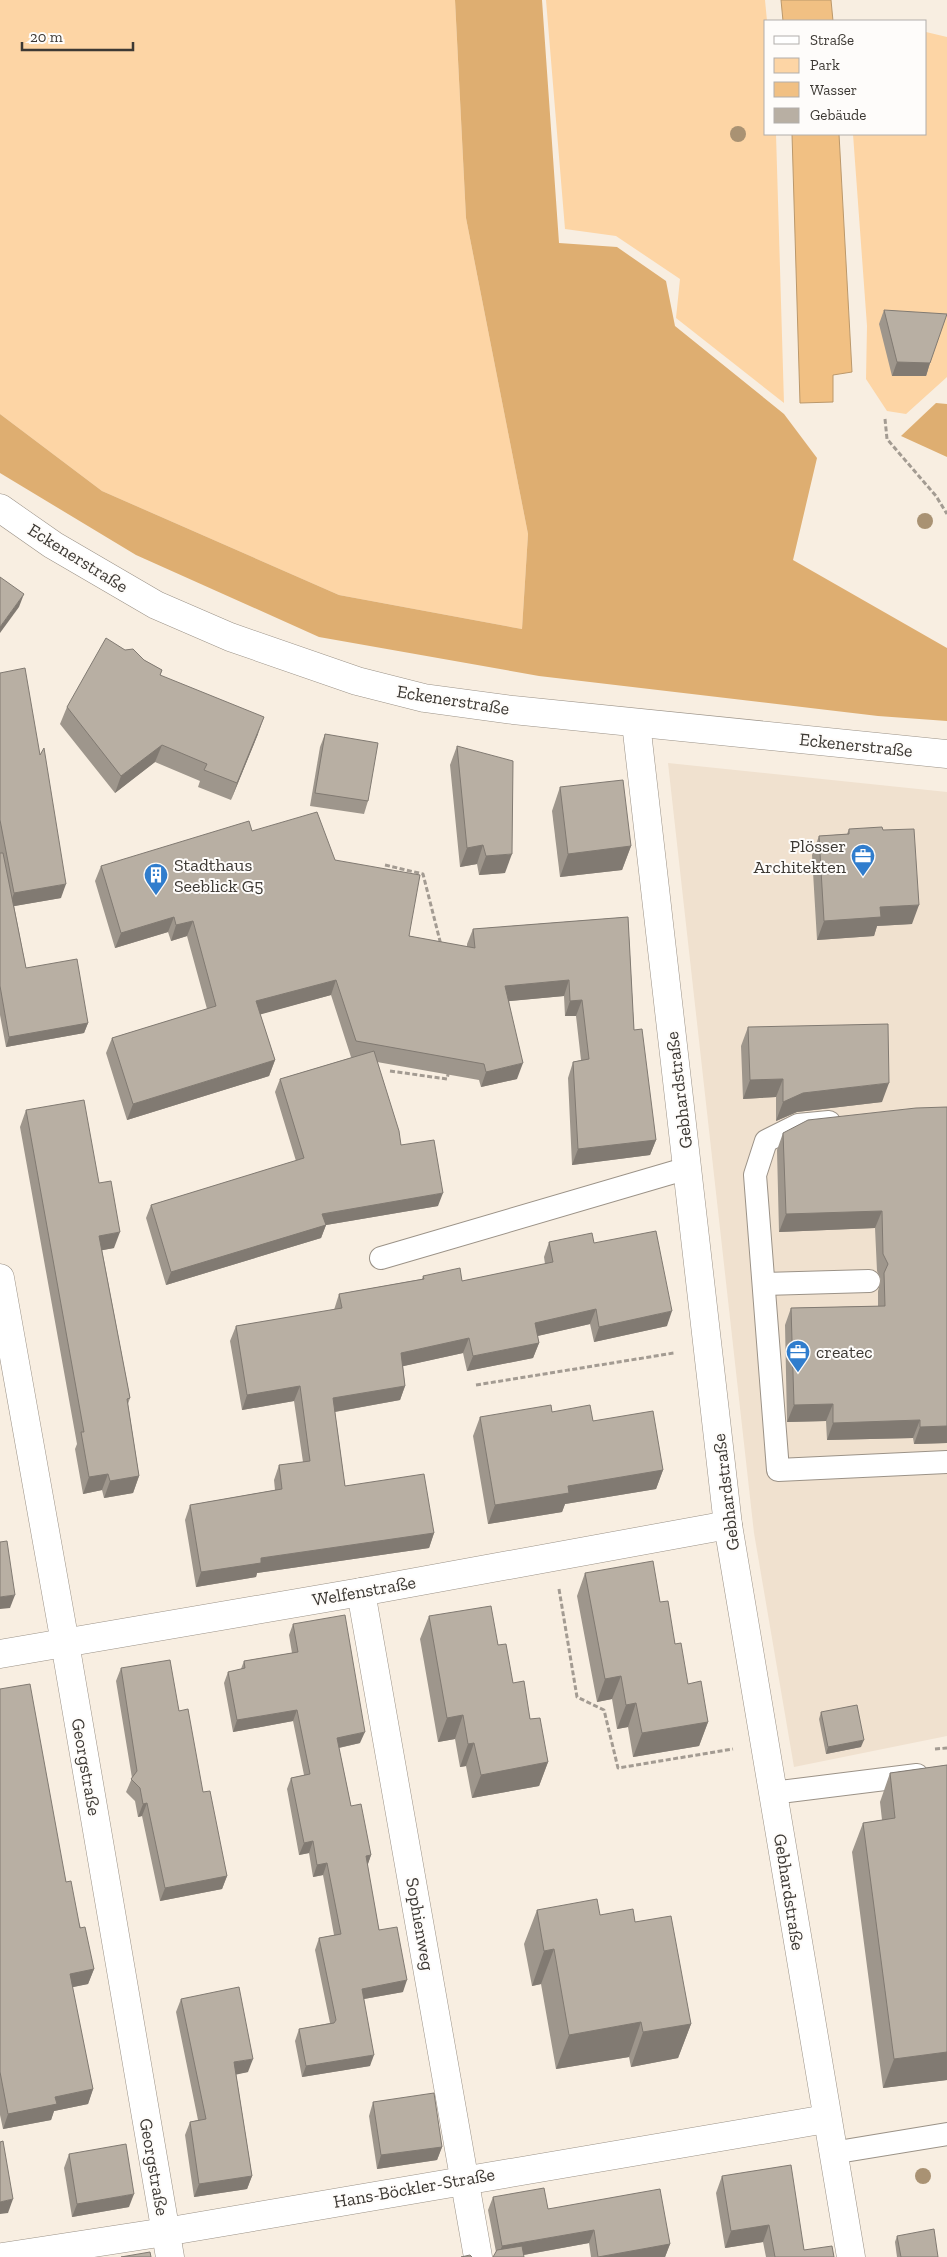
<svg xmlns="http://www.w3.org/2000/svg" width="947" height="2257" font-family="'Zilla Slab',serif">
	<style>
		.built { fill: #f0e1cf }
		.green { fill: #fdd5a5 }
		.forest { fill: #deae71 }
		.water { fill: #f1c083; stroke: #bb986b }
		.lines { fill: none; stroke-linecap: round; stroke-linejoin: round }
		.service-casing { stroke: #9b9287; stroke-width: 24 }
		.minor-casing { stroke: #9b9287; stroke-width: 29 }
		.secondary-casing { stroke: #9b9287; stroke-width: 29 }
		.path { stroke: #a39b92; stroke-width: 3; stroke-dasharray: 5 2.5; stroke-linecap: butt }
		.service { stroke: #fff; stroke-width: 22 }
		.minor { stroke: #fff; stroke-width: 28 }
		.secondary { stroke: #fff; stroke-width: 28 }
		.tree { fill: #a99273 }
		.wall { fill: #9e968c }
		.shaded-wall { fill: #817a72 }
		.building { fill: #b8afa3; stroke: #817a72 }
		.labels { text-anchor: middle; stroke-width: 4; stroke-linejoin: round; paint-order: stroke }
		.street-label { font-size: 18px; fill: #3d3934; stroke: #fefcfa }
		.poi-label { font-size: 18px; fill: #3d3934; stroke: #fefcfa; text-anchor: start }
	</style>
	<rect width="100%" height="100%" fill="#f8eee1"/>
	<polygon class="built" points="668,763 947,792 947,1736 794,1767 754,1533"/>
	<g class="green">
		<polygon points="0,0 455,0 466,218 528,534 522,629 339,595 102,491 0,414"/>
		<polygon points="546,0 765,0 767,21 766,134 776,134 784,403 676,318 680,279 616,236 565,229"/>
		<polygon points="926,32 947,37 947,377 906,414 887,411 866,379 867,326 853,134 926,134"/>
	</g>
	<g class="forest">
		<polygon points="455,0 542,0 559,243 617,247 666,281 675,326 784,414 817,458 793,560 947,648 947,721 878,716 539,676 319,637 136,555 0,473 0,414 102,491 339,595 522,629 528,534 466,218"/>
		<polygon points="936,403 947,404 947,457 901,436"/>
	</g>
	<g class="water">
		<polygon points="781,0 831,0 833,21 783,21"/>
		<polygon points="792,134 839,134 852,372 833,375 833,402 800,403"/>
	</g>
	<g class="lines">
		<defs>
			<g id="service">
				<polyline points="829,1122 798,1125 766,1141 755,1175 778,1470 947,1462"/>
				<polyline points="381,1258 688,1168"/>
				<polyline points="764,1284 869,1281"/>
				<polyline points="772,1793 917,1775"/>
				<polyline points="832,2153 947,2134"/>
			</g>
			<g id="minor">
				<polyline points="636,723 728,1525 851,2257"/>
				<polyline points="0,1278 65,1643 170,2257"/>
				<polyline points="361,1592 478,2257"/>
				<polyline points="0,1654 361,1592 728,1525"/>
				<polyline points="2,2257 165,2232 826,2119"/>
			</g>
			<polyline id="secondary" points="0,508 53,545 156,605 230,637 357,681 424,698 513,710 947,754"/>
		</defs>
		<use href="#service" class="service-casing"/>
		<use href="#minor" class="minor-casing"/>
		<use href="#secondary" class="secondary-casing"/>
		<g class="path">
			<polyline points="885,419 887,439 936,496 947,514"/>
			<polyline points="385,865 423,874 441,945"/>
			<polyline points="390,1071 447,1079 449,1070"/>
			<polyline points="476,1385 674,1353"/>
			<polyline points="559,1589 577,1697 604,1710 618,1768 733,1749"/>
			<polyline points="935,1749 947,1748"/>
		</g>
		<use href="#service" class="service"/>
		<use href="#minor" class="minor"/>
		<use href="#secondary" class="secondary"/>
	</g>
	<g class="tree">
		<circle cx="738" cy="134" r="8"/>
		<circle cx="925" cy="521" r="8"/>
		<circle cx="923" cy="2176" r="8"/>
	</g>
	<g class="wall">
		<polygon points="884,310 930,363 926,376 892,376 879,324"/>
		<polygon points="144,660 162,670 160,676 258,734 231,800 198,787 200,781 155,762 115,793 60,724 67,707"/>
		<polygon points="0,673 61,898 14,906 26,968 88,1023 84,1033 6,1047 0,1015"/>
		<polygon points="325,734 368,801 364,814 310,806 320,747"/>
		<polygon points="457,746 505,873 479,875 477,864 460,867 450,765"/>
		<polygon points="560,787 631,846 622,870 560,877 552,811"/>
		<polygon points="849,829 883,830 912,924 877,926 874,936 817,940 812,855 819,836 847,834"/>
		<polygon points="252,831 335,860 409,936 467,947 467,944 473,929 628,917 634,1030 656,1140 650,1155 572,1165 568,1078 573,1062 581,1060 576,1016 565,1016 564,996 509,1001 517,1079 481,1087 479,1080 377,1062 401,1145 438,1206 326,1225 321,1238 166,1285 146,1218 151,1205 296,1161 275,1092 280,1079 353,1057 351,1057 331,995 260,1014 275,1060 269,1076 127,1120 106,1053 112,1038 207,1009 187,936 171,941 168,932 115,948 95,881 101,866"/>
		<polygon points="748,1027 882,1102 797,1112 776,1121 776,1097 743,1099 741,1046"/>
		<polygon points="947,1107 947,1443 914,1444 913,1438 827,1440 826,1421 787,1422 785,1325 791,1308 878,1306 878,1291 881,1280 877,1271 875,1228 779,1232 777,1150 783,1133"/>
		<polygon points="26,1110 99,1183 114,1248 102,1250 130,1398 128,1404 139,1476 133,1493 104,1498 102,1490 83,1494 75,1449 77,1444 20,1127"/>
		<polygon points="549,1242 594,1243 667,1326 594,1342 590,1324 537,1336 539,1343 533,1358 467,1371 463,1353 403,1366 405,1386 400,1400 335,1412 345,1486 434,1533 429,1548 257,1573 256,1577 196,1587 185,1520 190,1505 275,1490 274,1480 279,1465 303,1462 294,1401 242,1410 230,1341 236,1326 334,1310 339,1294 422,1279 423,1276 462,1281 545,1264 544,1257"/>
		<polygon points="552,1412 593,1421 663,1470 656,1489 565,1504 562,1512 488,1524 473,1436 480,1417"/>
		<polygon points="585,1573 660,1602 675,1644 688,1684 708,1722 699,1746 633,1757 628,1727 617,1729 612,1699 597,1702 577,1596"/>
		<polygon points="429,1616 513,1683 530,1719 548,1762 539,1786 472,1798 466,1766 460,1767 455,1739 438,1742 420,1639"/>
		<polygon points="293,1624 360,1743 339,1748 351,1806 371,1855 367,1866 379,1930 403,1992 364,1999 370,2066 302,2077 295,2041 299,2029 330,2023 315,1950 319,1938 334,1935 323,1875 313,1877 309,1853 299,1855 287,1789 291,1778 304,1775 293,1721 233,1732 224,1683 228,1672 241,1669 244,1661 292,1653 289,1635"/>
		<polygon points="121,1668 179,1711 227,1876 222,1889 160,1901 142,1816 138,1817 135,1801 126,1792 132,1778 116,1681"/>
		<polygon points="0,1689 66,1882 94,1969 88,1984 72,1987 93,2089 88,2104 54,2111 51,2120 3,2129 0,2115"/>
		<polygon points="821,1712 861,1747 826,1754 819,1719"/>
		<polygon points="947,1765 947,2080 883,2088 852,1852 863,1823 882,1820 880,1802 890,1773"/>
		<polygon points="537,1910 600,1915 635,1922 691,2024 678,2058 631,2067 629,2057 556,2069 541,1984 532,1986 524,1944"/>
		<polygon points="181,1999 248,2072 236,2074 252,2176 247,2189 194,2197 185,2135 190,2122 198,2120 176,2012"/>
		<polygon points="373,2102 442,2147 437,2160 377,2169 369,2116"/>
		<polygon points="69,2154 129,2207 72,2217 64,2168"/>
		<polygon points="722,2176 804,2250 834,2257 766,2257 763,2242 725,2248 716,2193"/>
		<polygon points="493,2197 548,2209 670,2244 665,2257 591,2257 589,2243 524,2255 496,2252 488,2210"/>
		<polygon points="897,2236 938,2257 897,2257 895,2242"/>
	</g>
	<g class="shaded-wall">
		<polygon points="897,362 930,363 926,376 892,376"/>
		<polygon points="24,594 19,607 0,633 0,627"/>
		<polygon points="264,717 258,734 231,800 237,783"/>
		<polygon points="162,745 155,762 115,793 121,776"/>
		<polygon points="483,845 477,864 460,867 467,848"/>
		<polygon points="631,846 622,870 560,877 568,854"/>
		<polygon points="512,854 505,873 479,875 486,856"/>
		<polygon points="66,884 61,898 9,907 14,893"/>
		<polygon points="919,905 912,924 877,926 874,936 817,940 824,921 880,907"/>
		<polygon points="174,917 168,932 115,948 121,933"/>
		<polygon points="193,921 187,936 171,941 176,925"/>
		<polygon points="336,980 331,995 251,1017 256,1001"/>
		<polygon points="569,980 564,996 500,1002 505,986"/>
		<polygon points="582,1000 576,1016 565,1016 570,1001"/>
		<polygon points="88,1023 84,1033 6,1047 9,1037"/>
		<polygon points="275,1060 269,1076 127,1120 133,1104"/>
		<polygon points="523,1063 517,1079 481,1087 486,1072"/>
		<polygon points="783,1079 776,1097 743,1099 750,1080"/>
		<polygon points="889,1083 882,1102 797,1112 776,1121 783,1102 803,1093"/>
		<polygon points="656,1140 650,1155 572,1165 578,1149"/>
		<polygon points="443,1193 438,1206 326,1225 321,1238 166,1285 171,1272 322,1214"/>
		<polygon points="882,1211 875,1228 779,1232 786,1214"/>
		<polygon points="120,1232 114,1248 93,1252 99,1236"/>
		<polygon points="596,1309 590,1324 529,1338 535,1323"/>
		<polygon points="672,1311 667,1326 594,1342 599,1327"/>
		<polygon points="469,1338 463,1353 395,1368 401,1353"/>
		<polygon points="539,1343 533,1358 467,1371 473,1356"/>
		<polygon points="300,1386 294,1401 242,1410 247,1395"/>
		<polygon points="405,1386 400,1400 328,1413 333,1398"/>
		<polygon points="833,1404 826,1421 787,1422 794,1405"/>
		<polygon points="920,1420 913,1438 827,1440 833,1423"/>
		<polygon points="947,1426 947,1443 914,1444 920,1427"/>
		<polygon points="663,1470 656,1489 565,1504 562,1512 488,1524 495,1505 568,1486"/>
		<polygon points="108,1474 102,1490 83,1494 89,1477"/>
		<polygon points="139,1476 133,1493 104,1498 110,1481"/>
		<polygon points="434,1533 429,1548 257,1573 256,1577 196,1587 201,1572 261,1558"/>
		<polygon points="15,1595 10,1608 0,1609 0,1597"/>
		<polygon points="621,1676 612,1699 597,1702 605,1679"/>
		<polygon points="636,1703 628,1727 617,1729 626,1705"/>
		<polygon points="297,1710 293,1721 233,1732 237,1720"/>
		<polygon points="463,1715 455,1739 438,1742 447,1718"/>
		<polygon points="708,1722 699,1746 633,1757 642,1733"/>
		<polygon points="365,1732 360,1743 333,1749 337,1738"/>
		<polygon points="864,1740 861,1747 826,1754 828,1747"/>
		<polygon points="474,1743 466,1766 460,1767 468,1744"/>
		<polygon points="548,1762 539,1786 472,1798 481,1775"/>
		<polygon points="147,1803 142,1816 138,1817 143,1804"/>
		<polygon points="313,1841 309,1853 299,1855 304,1843"/>
		<polygon points="371,1855 367,1867 366,1856"/>
		<polygon points="327,1863 323,1875 313,1877 317,1865"/>
		<polygon points="227,1876 222,1889 160,1901 165,1888"/>
		<polygon points="554,1949 541,1984 532,1986 544,1951"/>
		<polygon points="94,1969 88,1984 64,1989 70,1974"/>
		<polygon points="407,1980 403,1992 358,2000 362,1989"/>
		<polygon points="641,2022 629,2057 556,2069 569,2035"/>
		<polygon points="691,2024 678,2058 631,2067 643,2032"/>
		<polygon points="947,2052 947,2080 883,2088 894,2059"/>
		<polygon points="374,2055 370,2066 302,2077 306,2066"/>
		<polygon points="253,2059 248,2072 230,2076 234,2062"/>
		<polygon points="93,2089 88,2104 54,2111 51,2120 3,2129 8,2114 55,2097"/>
		<polygon points="442,2147 437,2160 377,2169 381,2155"/>
		<polygon points="252,2176 247,2189 194,2197 199,2184"/>
		<polygon points="134,2194 129,2207 72,2217 77,2204"/>
		<polygon points="13,2199 8,2213 0,2214 0,2202"/>
		<polygon points="769,2225 763,2242 725,2248 731,2231"/>
		<polygon points="594,2230 589,2243 512,2257 498,2257 502,2246"/>
		<polygon points="670,2244 665,2257 598,2257"/>
	</g>
	<g class="building">
		<polygon points="884,310 947,314 930,363 897,362"/>
		<polygon points="0,577 24,594 0,627"/>
		<polygon points="106,638 125,650 133,649 144,660 162,670 160,675 264,717 237,783 204,770 207,764 162,745 121,776 67,707"/>
		<polygon points="25,668 40,755 44,748 66,884 14,893 0,820 0,673"/>
		<polygon points="325,734 378,743 368,801 315,793"/>
		<polygon points="457,746 513,761 512,854 486,856 483,845 467,848"/>
		<polygon points="623,780 631,846 568,854 560,787"/>
		<polygon points="317,812 335,860 420,875 409,936 475,948 473,929 628,917 634,1030 642,1029 656,1140 578,1149 573,1062 589,1059 582,1000 570,1001 569,980 505,986 523,1063 486,1072 484,1064 356,1041 336,980 256,1001 275,1060 133,1104 112,1038 216,1006 193,921 176,925 174,917 121,933 101,866 249,821 252,831"/>
		<polygon points="882,827 883,830 914,829 919,905 880,907 881,917 824,921 819,836 849,834 849,829"/>
		<polygon points="0,853 3,853 26,968 77,959 88,1023 9,1037 0,986"/>
		<polygon points="888,1024 889,1083 803,1093 783,1102 783,1079 750,1080 748,1027"/>
		<polygon points="374,1051 399,1131 401,1145 434,1140 443,1193 322,1214 326,1225 171,1272 151,1205 304,1158 280,1079"/>
		<polygon points="84,1100 99,1183 111,1181 120,1232 99,1236 130,1398 127,1399 139,1476 110,1481 108,1474 89,1477 81,1432 84,1432 26,1110"/>
		<polygon points="947,1107 947,1426 920,1427 920,1420 833,1423 833,1404 794,1405 791,1308 885,1306 884,1273 888,1264 883,1254 882,1211 786,1214 783,1133 808,1120 916,1108"/>
		<polygon points="656,1231 672,1311 599,1327 596,1309 535,1323 539,1343 473,1356 469,1338 401,1353 405,1386 333,1398 345,1486 424,1474 434,1533 261,1558 261,1563 201,1572 190,1505 282,1489 279,1465 310,1461 300,1386 247,1395 236,1326 342,1308 339,1294 424,1279 423,1276 460,1268 462,1281 553,1262 549,1242 592,1233 594,1243"/>
		<polygon points="551,1405 552,1412 590,1405 593,1421 653,1411 663,1470 568,1486 569,1493 495,1505 480,1417"/>
		<polygon points="7,1541 15,1595 0,1597 0,1542"/>
		<polygon points="653,1561 660,1602 668,1601 675,1644 681,1643 688,1684 701,1681 708,1722 642,1733 636,1703 626,1705 621,1676 605,1679 585,1573"/>
		<polygon points="491,1606 498,1645 506,1644 513,1683 524,1681 530,1719 540,1718 548,1762 481,1775 474,1743 468,1744 463,1715 447,1718 429,1616"/>
		<polygon points="345,1615 365,1732 337,1738 351,1806 361,1804 371,1855 366,1856 379,1930 397,1927 407,1980 362,1989 374,2055 306,2066 299,2029 334,2023 336,2020 319,1938 341,1934 327,1863 317,1865 313,1841 304,1843 291,1778 310,1774 297,1710 237,1720 228,1672 245,1668 244,1661 298,1652 293,1624"/>
		<polygon points="170,1660 179,1711 188,1709 203,1792 210,1791 227,1876 165,1888 147,1803 143,1804 140,1788 131,1779 137,1771 121,1668"/>
		<polygon points="30,1684 66,1882 71,1881 80,1928 85,1927 94,1969 70,1974 93,2089 55,2097 57,2104 8,2114 0,2072 0,1689"/>
		<polygon points="857,1705 864,1740 828,1747 821,1712"/>
		<polygon points="947,1765 947,2052 894,2059 863,1823 895,1818 890,1773"/>
		<polygon points="597,1899 600,1915 633,1909 635,1922 671,1916 691,2024 643,2032 641,2022 569,2035 554,1949 544,1951 537,1910"/>
		<polygon points="239,1987 253,2059 234,2062 252,2176 199,2184 190,2122 206,2119 181,1999"/>
		<polygon points="434,2093 442,2147 381,2155 373,2102"/>
		<polygon points="3,2141 13,2199 0,2202 0,2142"/>
		<polygon points="126,2144 134,2194 77,2204 69,2154"/>
		<polygon points="791,2165 804,2250 832,2246 834,2257 775,2257 769,2225 731,2231 722,2176"/>
		<polygon points="544,2188 548,2209 660,2189 670,2244 598,2257 594,2230 502,2246 493,2197"/>
		<polygon points="934,2229 938,2257 901,2257 897,2236"/>
		<polygon points="522,2246 524,2257 493,2257 497,2250"/>
		<polygon points="150,2252 151,2257 121,2257"/>
		<polygon points="470,2255 472,2257 461,2257"/>
	</g>
	<defs>
		<symbol id="office-pin" viewBox="-11 -11 22 30"><path d="M0 17L-7.5 6A9.5 9.5 0 1 1 7.5 6Z" fill="#307dcd" stroke="#fefcfa"/><path d="M-6-3h4V-5.5h4V-3h4V5H-6ZM-1-4.5V-3h2v-1.5ZM-6 0V1H6V0Z" fill="#fff"/></symbol>
		<symbol id="building-pin" viewBox="-11 -11 22 30"><path d="M0 17L-7.5 6A9.5 9.5 0 1 1 7.5 6Z" fill="#307dcd" stroke="#fefcfa"/><path d="M-4-6H4V6H1V3H-1V6H-4ZM-2.5-4.3h1.7v1.8h-1.7ZM.8-4.3h1.7v1.8H.8ZM-2.5-1h1.7V.8h-1.7ZM.8-1h1.7V.8H.8Z" fill="#fff"/></symbol>
	</defs>
	<g fill-rule="evenodd">
		<use href="#office-pin" x="849" y="842" width="28" height="38"/>
		<use href="#building-pin" x="142" y="861" width="28" height="38"/>
		<use href="#office-pin" x="784" y="1338" width="28" height="38"/>
	</g>
	<g class="labels">
		<g class="street-label">
			<text transform="translate(78 558) rotate(32)" y="6">Eckenerstraße</text>
			<text transform="translate(453 700) rotate(9)" y="6">Eckenerstraße</text>
			<text transform="translate(856 745) rotate(6)" y="6">Eckenerstraße</text>
			<text transform="translate(679 1090) rotate(-97)" y="6">Gebhardstraße</text>
			<text transform="translate(726 1492) rotate(-97)" y="6">Gebhardstraße</text>
			<text transform="translate(364 1591) rotate(-10)" y="6">Welfenstraße</text>
			<text transform="translate(86 1767) rotate(80)" y="6">Georgstraße</text>
			<text transform="translate(789 1892) rotate(81)" y="6">Gebhardstraße</text>
			<text transform="translate(420 1924) rotate(80)" y="6">Sophienweg</text>
			<text transform="translate(154 2167) rotate(80)" y="6">Georgstraße</text>
			<text transform="translate(414 2188) rotate(-10)" y="6">Hans-Böckler-Straße</text>
		</g>
		<g class="poi-label">
			<text x="846" y="852" text-anchor="end">Plösser<tspan x="846" dy="21">Architekten</tspan></text>
			<text x="174" y="871">Stadthaus<tspan x="174" dy="21">Seeblick G5</tspan></text>
			<text x="816" y="1358">createc</text>
		</g>
	</g>
	<rect x="764" y="20" width="162" height="115" fill="#fefcfa" stroke="#b1aeab"/>
	<rect x="774" y="36" width="25" height="8" fill="#ffffff" stroke="#b1aeab"/>
	<text x="810" y="45" font-size="15" fill="#3d3934">Straße</text>
	<rect x="774" y="58" width="25" height="15" fill="#fdd5a5" stroke="#b1aeab"/>
	<text x="810" y="70" font-size="15" fill="#3d3934">Park</text>
	<rect x="774" y="82" width="25" height="15" fill="#f1c083" stroke="#b1aeab"/>
	<text x="810" y="95" font-size="15" fill="#3d3934">Wasser</text>
	<rect x="774" y="108" width="25" height="15" fill="#b8afa3" stroke="#b1aeab"/>
	<text x="810" y="120" font-size="15" fill="#3d3934">Gebäude</text>
	<path d="M22 42v8h111v-8" fill="none" stroke="#3d3934" stroke-width="2.5"/>
	<text x="30" y="42" font-size="15" fill="#3d3934" stroke="#fefcfa" stroke-width="4" paint-order="stroke">20 m</text>
</svg>
